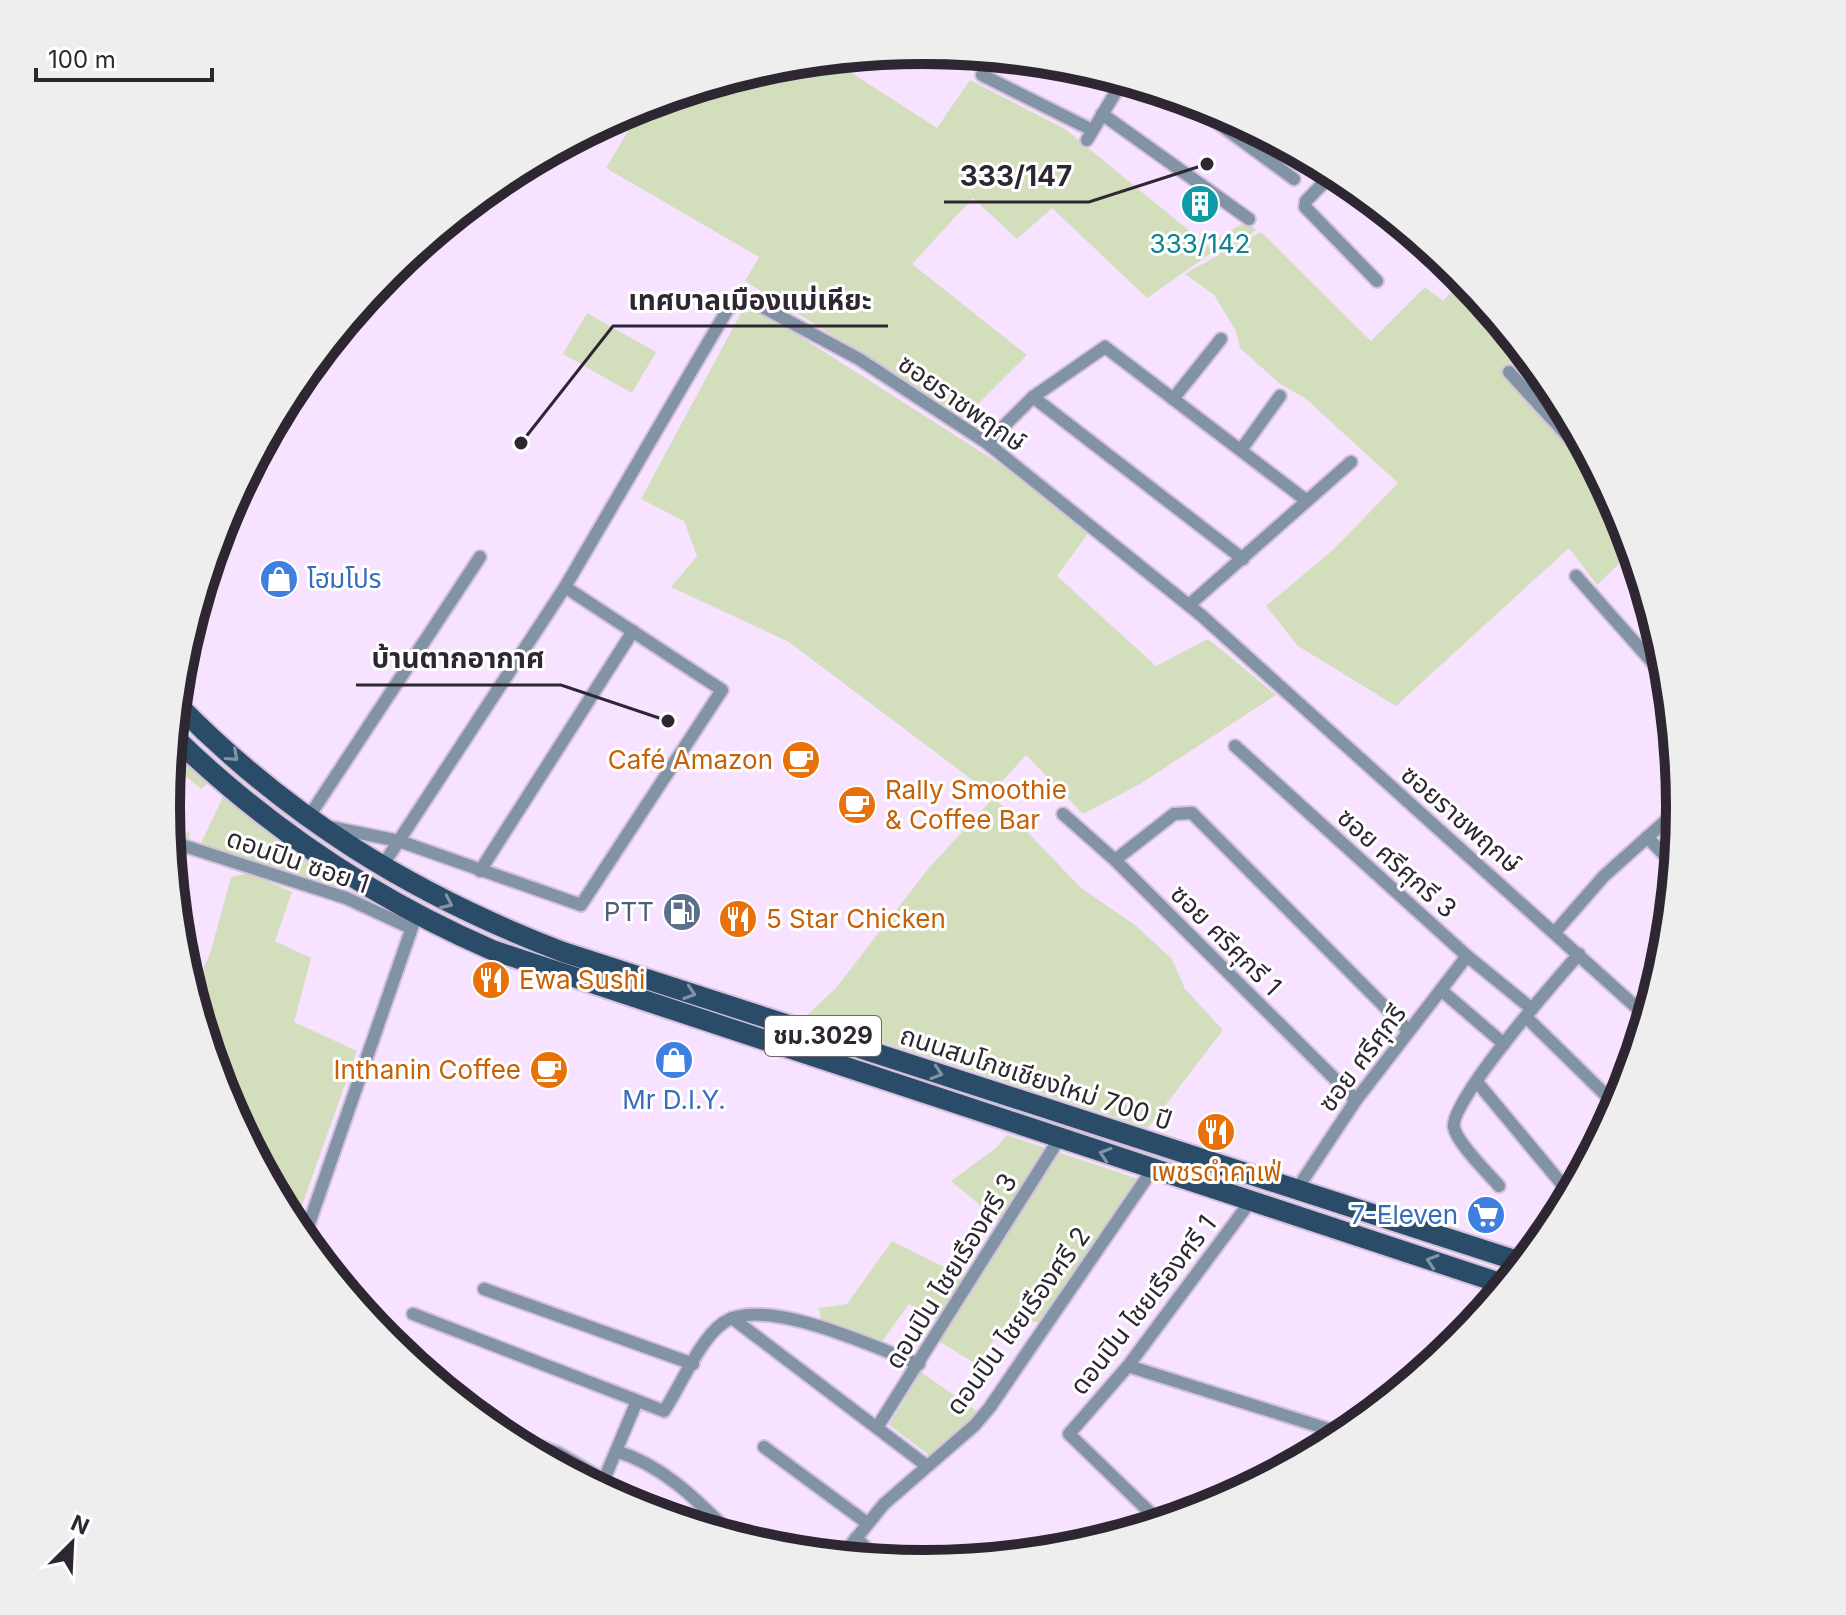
<svg xmlns="http://www.w3.org/2000/svg" width="1846" height="1615" font-family="Inter,'Noto Sans Thai',sans-serif">
	<style>
		.green { fill: #d3dfbc }
		.lines { fill: none; stroke-linecap: round; stroke-linejoin: round }
		.minor-casing { stroke: #d3c0da; stroke-width: 16 }
		.primary-casing { stroke: #d3c0da; stroke-width: 24 }
		.minor { stroke: #8193a4; stroke-width: 12 }
		.primary { stroke: #2b4c69; stroke-width: 20 }
		.oneway { stroke: #8094a5 }
		.labels { text-anchor: middle; stroke-width: 6; stroke-linejoin: round; paint-order: stroke }
		.shield { fill: #fff; stroke: #6d676f; stroke-width: 2 }
		.shield-label { font-size: 24px; font-weight: bold; fill: #2e2631 }
		.culture-label { font-size: 26px; fill: #0d838f; stroke: #fff }
		.street-label { font-size: 26px; fill: #2e2631; stroke: #fff }
		.shop-label { font-size: 26px; fill: #366cbe; stroke: #fff; text-anchor: start }
		.food-label { font-size: 26px; fill: #c56008; stroke: #fff; text-anchor: start }
		.service-label { font-size: 26px; fill: #4e5e75; stroke: #fff; text-anchor: end }
		.rim { fill: none; stroke: #2e2631; stroke-width: 10 }
		.leader { fill: none; stroke: #2e2631; stroke-width: 3 }
		.callout-dot { fill: #2e2631; stroke: #fff; stroke-width: 3 }
		.callout-label { font-size: 28px; text-anchor: middle; font-weight: bold; fill: #2e2631; stroke: #fff; stroke-width: 6; stroke-linejoin: round; paint-order: stroke }
	</style>
	<rect width="100%" height="100%" fill="#f7e2ff"/>
	<g class="green">
		<polygon points="830,59 937,128 970,80 1065,129 1214,251 1147,298 1052,208 1017,239 973,198 912,264 1027,355 968,414 954,411 745,281 759,257 606,168 644,104 776,64"/>
		<path d="M 1245,222 L 1256,230 L 1233,247 L 1261,232 L 1371,341 L 1425,287 L 1443,301 L 1464,278 L 1553,387 L 1564,407 L 1548,424 C 1587,468 1615,492 1633,550 L 1597,585 L 1569,548 L 1396,706 L 1298,646 L 1266,606 L 1334,549 L 1398,483 L 1305,398 L 1280,384 L 1240,348 L 1236,331 L 1214,295 L 1185,274 L 1220,254 L 1213,242 Z"/>
		<polygon points="759,310 1003,466 1089,532 1057,576 1156,666 1208,639 1276,695 1140,784 1083,814 1026,755 991,794 789,642 671,587 697,556 684,521 641,499 741,313"/>
		<polygon points="587,313 656,352 632,393 563,354"/>
		<polygon points="171,748 210,781 201,789 170,762"/>
		<polygon points="223,797 345,884 342,890 200,845"/>
		<polygon points="994,797 1080,887 1136,926 1172,959 1185,989 1223,1030 1148,1128 805,1017 836,988 928,869"/>
		<polygon points="166,816 181,821 179,830 190,833 188,841 168,835"/>
		<polygon points="249,873 292,892 275,941 311,958 294,1022 357,1051 296,1222 288,1219 223,1097 192,993 210,954 231,877"/>
		<polygon points="1007,1135 1141,1180 1044,1323 1010,1318 976,1364 940,1342 949,1327 909,1304 881,1343 821,1320 819,1308 847,1304 892,1241 976,1283 1009,1229 951,1181 996,1148"/>
		<polygon points="921,1372 978,1412 929,1455 889,1425"/>
	</g>
	<g class="lines">
		<defs>
			<g id="minor">
				<polyline points="982,75 1092,130"/>
				<polyline points="1185,99 1294,179"/>
				<polyline points="1102,114 1249,219"/>
				<polyline points="1087,140 1123,80"/>
				<polyline points="1334,172 1306,201 1305,207 1377,281"/>
				<polyline points="1509,372 1596,467"/>
				<polyline points="1033,397 1243,559"/>
				<polyline points="1173,399 1221,339"/>
				<polyline points="987,443 1033,397 1105,347 1307,501"/>
				<polyline points="1241,450 1280,396"/>
				<polyline points="1576,576 1668,680"/>
				<polyline points="1189,605 1351,462"/>
				<polyline points="1235,746 1467,956 1532,1009"/>
				<polyline points="1063,814 1115,860 1356,1100"/>
				<polyline points="308,818 480,557"/>
				<polyline points="330,827 399,841 581,905 722,690 565,587"/>
				<polyline points="1647,837 1675,866"/>
				<polyline points="169,841 346,898 411,928"/>
				<polyline points="1115,860 1174,814 1192,813 1408,1030"/>
				<polyline points="381,868 565,587 696,363 728,309 740,299 755,303 859,359 987,443 1202,616 1647,1017"/>
				<polyline points="480,871 633,631"/>
				<polyline points="1555,932 1604,876 1680,808"/>
				<polyline points="1441,990 1504,1044"/>
				<polyline points="1526,1017 1618,1107"/>
				<polyline points="1477,1082 1571,1195"/>
				<path d="M 1499,1186 C 1488,1173 1456,1142 1454,1127 C 1449,1102 1557,979 1579,954"/>
				<polyline points="1297,1189 1356,1100 1467,956"/>
				<polyline points="303,1241 416,916"/>
				<polyline points="484,1289 693,1364"/>
				<path d="M 413,1314 L 664,1411 C 680,1387 700,1339 723,1323 C 763,1294 876,1348 919,1364"/>
				<polyline points="732,1318 927,1466"/>
				<polyline points="1128,1366 1347,1435"/>
				<polyline points="878,1426 1059,1139"/>
				<polyline points="491,1428 558,1453 604,1480"/>
				<polyline points="764,1447 867,1523"/>
				<path d="M 616,1451 C 665,1466 699,1502 735,1538"/>
				<polyline points="600,1489 637,1401"/>
				<polyline points="1161,1523 1069,1434 1128,1366 1250,1202"/>
				<polyline points="856,1538 880,1561"/>
				<polyline points="841,1557 884,1504 975,1425 990,1407 1152,1170"/>
			</g>
			<g id="primary">
				<path d="M 176,703 C 288,818 414,895 563,952 L 1524,1263"/>
				<path d="M 173,736 C 267,827 372,898 492,950 L 1506,1285"/>
			</g>
		</defs>
		<use href="#minor" class="minor-casing"/>
		<use href="#primary" class="primary-casing"/>
		<use href="#minor" class="minor"/>
		<use href="#primary" class="primary"/>
	</g>
	<defs><path id="oneway-chevron" d="M-2-3.5L2.5 0L-2 3.5" fill="none" stroke-width="1.6" stroke-linecap="round" stroke-linejoin="round" transform="scale(2)"/></defs>
	<g class="oneway">
		<use href="#oneway-chevron" transform="translate(233 756) rotate(42)"/>
		<use href="#oneway-chevron" transform="translate(447 903) rotate(25)"/>
		<use href="#oneway-chevron" transform="translate(690 993) rotate(18)"/>
		<use href="#oneway-chevron" transform="translate(937 1073) rotate(18)"/>
		<use href="#oneway-chevron" transform="translate(1105 1154) rotate(-162)"/>
		<use href="#oneway-chevron" transform="translate(1432 1261) rotate(-162)"/>
	</g>
	<defs>
		<symbol id="building-disc" viewBox="-11 -11 22 22"><circle r="9.5" fill="#0f9aa8" stroke="#fff"/><path d="M-4-6H4V6H1V3H-1V6H-4ZM-2.5-4.3h1.7v1.8h-1.7ZM.8-4.3h1.7v1.8H.8ZM-2.5-1h1.7V.8h-1.7ZM.8-1h1.7V.8H.8Z" fill="#fff"/></symbol>
		<symbol id="shop-disc" viewBox="-11 -11 22 22"><circle r="9.5" fill="#3f7fe0" stroke="#fff"/><path d="M-5-2.5h2.3a2.7 3.5 0 0 1 5.4 0H5L5.5 6h-11ZM-1.5-2.5h3a1.5 2.3 0 0 0-3 0Z" fill="#fff"/></symbol>
		<symbol id="cafe-disc" viewBox="-11 -11 22 22"><circle r="9.5" fill="#e8710a" stroke="#fff"/><path d="M-5.5-4.5H6V0H3Q3 3.5 0 3.5H-2.5Q-5.5 3.5-5.5 0ZM3-3.2v2h1.7v-2ZM-6 4.5H4V6H-6Z" fill="#fff"/></symbol>
		<symbol id="fuel-disc" viewBox="-11 -11 22 22"><circle r="9.5" fill="#5c6f8a" stroke="#fff"/><path d="M-5.5-6h7V0h2V4h1.3V-2.5L3-4.5l.8-.8L6-3V5H2.5V1h-1V6h-7ZM-4.2-4.7v3.2H.2V-4.7Z" fill="#fff"/></symbol>
		<symbol id="restaurant-disc" viewBox="-11 -11 22 22"><circle r="9.5" fill="#e8710a" stroke="#fff"/><path d="M-5-6h1v4h1v-4h1v4h1v-4h1v5L-1.5 .5V6h-2V.5L-5-1ZM5-6V6H3V1.5H1.5Q1.5-4 5-6Z" fill="#fff"/></symbol>
		<symbol id="supermarket-disc" viewBox="-11 -11 22 22"><circle r="9.5" fill="#3f7fe0" stroke="#fff"/><path d="M-6-5.5h2.5l.6 2H6L4.5 2H-2.5L-4.4-4H-6ZM-1.5 3.2a1.3 1.3 0 1 0 .1 0ZM3 3.2a1.3 1.3 0 1 0 .1 0Z" fill="#fff"/></symbol>
	</defs>
	<g fill-rule="evenodd">
		<use href="#building-disc" x="1178" y="182" width="44" height="44"/>
		<use href="#shop-disc" x="257" y="557" width="44" height="44"/>
		<use href="#cafe-disc" x="779" y="738" width="44" height="44"/>
		<use href="#cafe-disc" x="835" y="783" width="44" height="44"/>
		<use href="#fuel-disc" x="660" y="890" width="44" height="44"/>
		<use href="#restaurant-disc" x="716" y="897" width="44" height="44"/>
		<use href="#restaurant-disc" x="469" y="958" width="44" height="44"/>
		<use href="#shop-disc" x="652" y="1038" width="44" height="44"/>
		<use href="#cafe-disc" x="527" y="1048" width="44" height="44"/>
		<use href="#restaurant-disc" x="1194" y="1110" width="44" height="44"/>
		<use href="#supermarket-disc" x="1464" y="1193" width="44" height="44"/>
	</g>
	<g class="labels">
		<rect class="shield" x="765" y="1016" width="116" height="40" rx="6"/>
		<g class="shield-label">
			<text x="823" y="1044">ชม.3029</text>
		</g>
		<g class="culture-label">
			<text x="1200" y="253">333/142</text>
		</g>
		<g class="street-label">
			<text transform="translate(962 403) rotate(35)" y="9">ซอยราชพฤกษ์</text>
			<text transform="translate(1461 819) rotate(41)" y="9">ซอยราชพฤกษ์</text>
			<text transform="translate(298 861) rotate(19)" y="9">ดอนปิน ซอย 1</text>
			<text transform="translate(1397 863) rotate(42)" y="9">ซอย ศรีศุกรี 3</text>
			<text transform="translate(1226 940) rotate(45)" y="9">ซอย ศรีศุกรี 1</text>
			<text transform="translate(1362 1058) rotate(-53)" y="9">ซอย ศรีศุกรี</text>
			<text transform="translate(1036 1078) rotate(18)" y="9">ถนนสมโภชเชียงใหม่ 700 ปี</text>
			<text transform="translate(951 1271) rotate(-58)" y="9">ดอนปิน ไชยเรืองศรี 3</text>
			<text transform="translate(1143 1305) rotate(-52)" y="9">ดอนปิน ไชยเรืองศรี 1</text>
			<text transform="translate(1018 1321) rotate(-54)" y="9">ดอนปิน ไชยเรืองศรี 2</text>
		</g>
		<g class="shop-label">
			<text x="307" y="588">โฮมโปร</text>
			<text x="674" y="1109" text-anchor="middle">Mr D.I.Y.</text>
			<text x="1458" y="1224" text-anchor="end">7-Eleven</text>
		</g>
		<g class="food-label">
			<text x="773" y="769" text-anchor="end">Café Amazon</text>
			<text x="885" y="799">Rally Smoothie<tspan x="885" dy="30">&amp; Coffee Bar</tspan></text>
			<text x="766" y="928">5 Star Chicken</text>
			<text x="519" y="989">Ewa Sushi</text>
			<text x="521" y="1079" text-anchor="end">Inthanin Coffee</text>
			<text x="1216" y="1181" text-anchor="middle">เพชรดำคาเฟ่</text>
		</g>
		<g class="service-label">
			<text x="654" y="921">PTT</text>
		</g>
	</g>
	<path d="M0 0H1846V1615H0ZM180 807a743 743 0 1 1 1486 0a743 743 0 1 1-1486 0Z" fill="#eeeeef" fill-rule="evenodd"/>
	<path class="rim" d="M180 807a743 743 0 1 1 1486 0a743 743 0 1 1-1486 0Z"/>
	<path class="leader" d="M1207 164L1089 202H944M521 443L613 326H888M668 721L561 685H356"/>
	<g class="callout-dot">
		<circle cx="1207" cy="164" r="8"/>
		<circle cx="521" cy="443" r="8"/>
		<circle cx="668" cy="721" r="8"/>
	</g>
	<g class="callout-label">
		<text x="1016" y="186">333/147</text>
		<text x="750" y="310">เทศบาลเมืองแม่เหียะ</text>
		<text x="458" y="668">บ้านตากอากาศ</text>
	</g>
	<g transform="translate(72 1543) rotate(24)" stroke="#ffffff" stroke-width="6" paint-order="stroke">
	<path d="M0-6L14 30L0 20L-14 30Z" fill="#2e2631"/>
	<text y="-12" font-size="22" font-weight="bold" text-anchor="middle" fill="#2e2631">N</text>
	</g>
	<path d="M36 68v12h176v-12" fill="none" stroke="#2e2631" stroke-width="4"/>
	<text x="48" y="68" font-size="24" fill="#2e2631" stroke="#ffffff" stroke-width="6" paint-order="stroke">100 m</text>
</svg>
